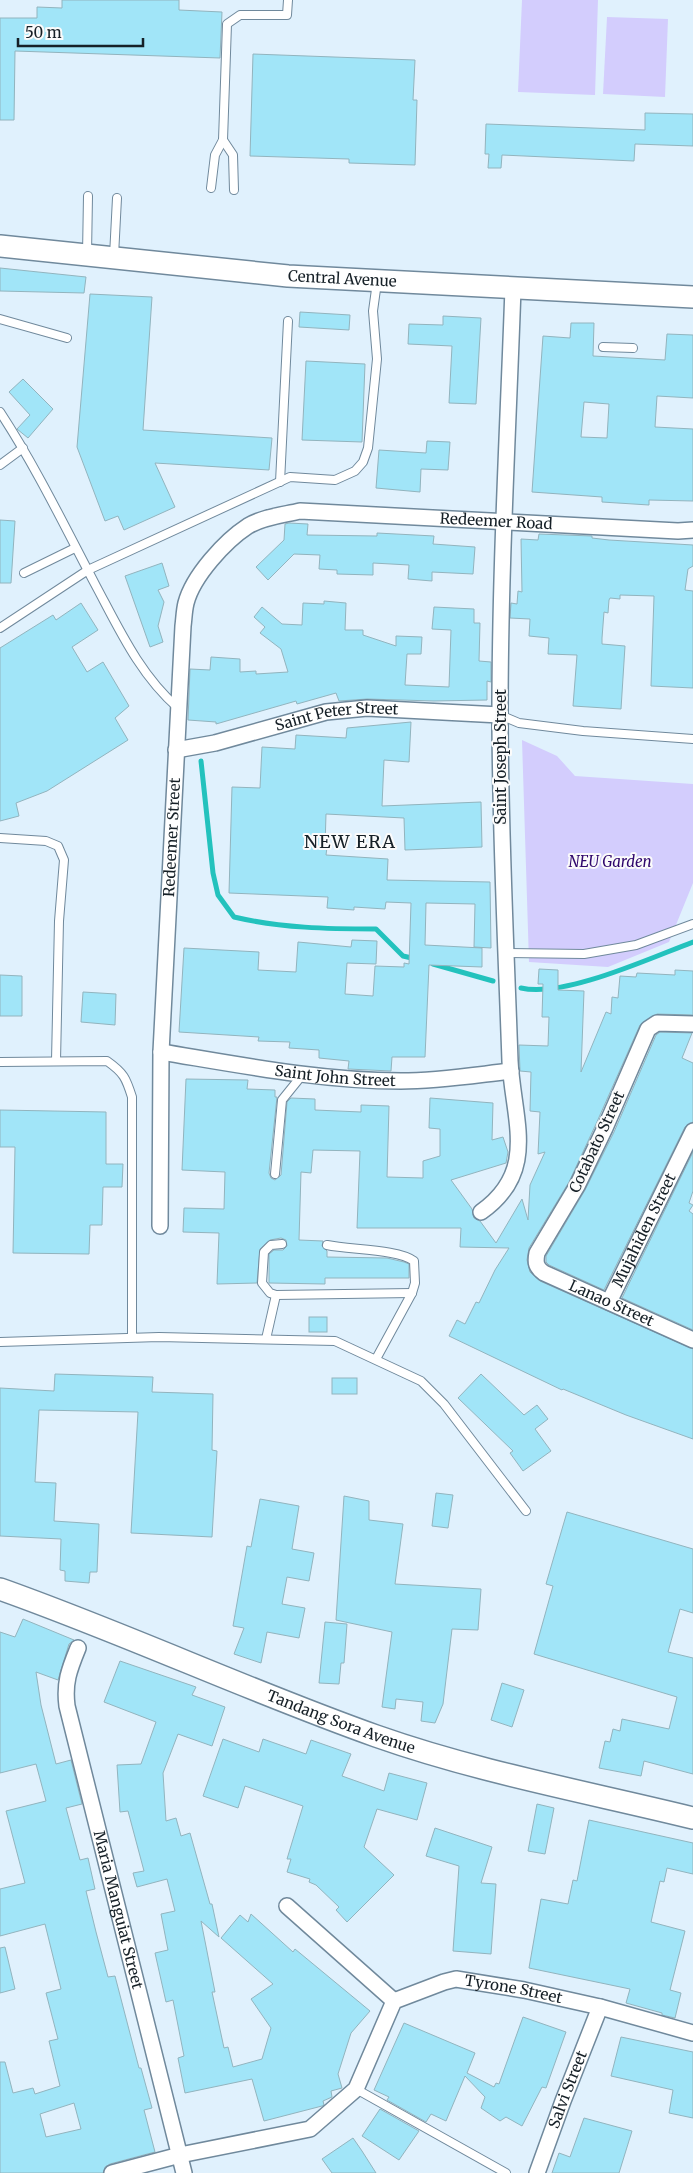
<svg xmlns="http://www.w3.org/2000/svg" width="693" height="2173" font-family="Merriweather,serif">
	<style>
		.green { fill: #d3cdfd }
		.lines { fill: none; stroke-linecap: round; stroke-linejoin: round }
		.stream { stroke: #23c2bd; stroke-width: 5 }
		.building { fill: #a1e5f8; stroke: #92b4be; fill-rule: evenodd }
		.lane-casing { stroke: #70899c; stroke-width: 10 }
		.street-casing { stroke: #70899c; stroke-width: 18 }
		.secondary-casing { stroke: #70899c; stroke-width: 24 }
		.lane { stroke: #fff; stroke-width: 8 }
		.street { stroke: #fff; stroke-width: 15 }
		.secondary { stroke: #fff; stroke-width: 21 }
		.labels { text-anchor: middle; stroke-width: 4; stroke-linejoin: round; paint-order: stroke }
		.street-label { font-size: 15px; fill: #162027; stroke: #fbfbfb }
		.park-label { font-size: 15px; font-style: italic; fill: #30086d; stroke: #fbfbfb }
		.quarter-label { font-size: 18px; letter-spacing: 1px; fill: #162027; stroke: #fbfbfb }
	</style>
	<rect width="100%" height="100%" fill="#e0f1fd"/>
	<g class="green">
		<polygon points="522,0 598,0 595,95 518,92"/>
		<polygon points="607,17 668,19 665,97 603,94"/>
		<polygon points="522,740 557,756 575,776 693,784 693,883 669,942 608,967 529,962"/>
	</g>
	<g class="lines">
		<g class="stream">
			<path d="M 201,761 L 213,873 L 218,895 L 234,917 C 281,928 328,929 376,929 L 403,956 L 416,959"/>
			<polyline points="433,964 493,981"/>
			<path d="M 521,988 C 564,998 650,958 693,942"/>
		</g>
	</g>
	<g class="building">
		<polygon points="62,0 179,0 179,10 222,12 220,58 15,51 14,120 0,120 0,18 37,18 37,7 62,8"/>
		<polygon points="253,54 415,60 413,100 417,100 415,165 349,163 349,159 250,156"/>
		<polygon points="645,113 693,114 693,146 635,144 634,161 502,155 501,168 488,168 489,154 485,154 486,124 645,130"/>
		<polygon points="0,268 86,277 84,293 0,291"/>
		<polygon points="90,294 152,297 143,430 272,438 269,470 155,463 175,507 124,530 118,516 105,521 77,447"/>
		<polygon points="300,312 350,315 349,330 299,327"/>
		<polygon points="443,316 481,318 476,404 449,403 452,346 408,344 409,324 443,325"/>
		<path d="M 571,323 L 594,323 L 593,356 L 665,360 L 667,334 L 693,335 L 693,398 L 657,396 L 655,427 L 693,429 L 693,501 L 649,500 L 649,505 L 602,502 L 602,497 L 532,492 L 543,336 L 570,338 ZM 584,402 L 609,404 L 607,438 L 581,437 Z"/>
		<polygon points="306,361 365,364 362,442 302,440"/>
		<polygon points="23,379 53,409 28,438 17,429 30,415 9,392"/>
		<polygon points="427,441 450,442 448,470 421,469 420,492 376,488 379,450 426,453"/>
		<polygon points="0,520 15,521 11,583 0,583"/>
		<polygon points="289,523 308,524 307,535 377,536 377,533 434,536 433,544 475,547 473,574 432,572 432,581 408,579 409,565 373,563 373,575 337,574 337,570 319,569 320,555 294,554 268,580 256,567 284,540 285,524"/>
		<polygon points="539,534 592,536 592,538 609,540 693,545 693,566 688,569 685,590 693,591 693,688 651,686 654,596 620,595 620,599 610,598 609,600 608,613 604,612 602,638 602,644 625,646 621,709 573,706 577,655 548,654 549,638 529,636 530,619 510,618 511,603 517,604 518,591 522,592 521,539 538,540"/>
		<polygon points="162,563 169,586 158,590 164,602 158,626 163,642 150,647 125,576"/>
		<polygon points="324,601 346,603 345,630 363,630 363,635 396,646 396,636 422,637 421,654 407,654 405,685 449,687 451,630 432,629 434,607 474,609 474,623 480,623 479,661 491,662 491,682 487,681 487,700 434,701 367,699 339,701 336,693 297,704 296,701 216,724 216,722 188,720 190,669 210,670 211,657 240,659 240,672 256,671 256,674 288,672 281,649 260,633 265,627 254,617 262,607 282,624 302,625 303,603 324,604"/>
		<polygon points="81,603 98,630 72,647 87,672 103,662 129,706 115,718 128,740 47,791 16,803 19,816 0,821 0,648 53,615 56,620"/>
		<polygon points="411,722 409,762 384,760 382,806 481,802 482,847 405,850 404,818 326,814 325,847 327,847 326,855 388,859 387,880 490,882 491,948 474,947 475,904 426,903 425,945 482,948 482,967 429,965 425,1057 392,1057 391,1071 348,1069 349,1061 319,1058 319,1050 289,1048 290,1042 258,1041 259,1037 179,1032 184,948 259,952 258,970 296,972 298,942 351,947 352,940 377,941 376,964 347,963 345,994 373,996 375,966 404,967 404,963 409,964 411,903 386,902 385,909 354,907 354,910 327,908 328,897 229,893 232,787 260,788 262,747 295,749 296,735 346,738 347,728"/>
		<polygon points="539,969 558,970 558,990 584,991 581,1072 606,1012 611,1014 612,997 618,998 620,976 636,977 637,973 675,975 675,970 693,971 693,1015 657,1014 640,1025 596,1124 569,1182 529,1248 527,1260 530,1272 540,1281 693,1349 693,1439 626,1415 563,1389 562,1390 449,1336 457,1320 465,1324 476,1302 479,1303 495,1270 509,1248 460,1247 461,1228 357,1228 360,1151 313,1150 311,1173 301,1172 299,1240 323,1241 322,1246 327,1251 327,1257 387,1258 404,1262 409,1264 409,1278 325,1278 325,1284 269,1283 269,1254 274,1250 283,1250 287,1246 286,1240 281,1238 270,1240 260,1249 257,1283 217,1284 219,1233 183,1232 184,1208 224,1209 225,1172 182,1170 186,1079 248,1080 247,1089 275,1090 275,1097 277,1097 269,1173 271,1178 275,1180 281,1175 287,1102 291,1098 315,1099 315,1110 361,1112 361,1105 389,1106 387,1177 423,1178 423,1161 440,1156 440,1129 429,1128 430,1098 493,1103 492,1140 503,1137 508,1152 506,1163 451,1180 472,1209 474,1218 480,1221 496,1243 522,1199 528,1220 530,1185 545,1152 538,1154 540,1112 530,1111 531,1072 520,1071 519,1045 548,1046 549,1017 542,1017 543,984 538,984"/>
		<polygon points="0,975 22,976 22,1016 0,1016"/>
		<polygon points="83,992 116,994 115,1025 81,1022"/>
		<polygon points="660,1032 692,1033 682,1058 693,1063 693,1122 685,1127 604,1290 549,1265 546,1262 546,1256 585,1190 614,1132 656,1035"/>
		<polygon points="0,1110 106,1112 106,1164 123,1164 122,1187 103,1187 102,1225 90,1225 89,1254 13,1253 15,1147 0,1147"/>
		<polygon points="693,1152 693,1191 689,1203 693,1205 689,1211 693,1214 693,1330 622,1298"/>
		<rect x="309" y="1317" width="18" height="15"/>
		<polygon points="55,1374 153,1377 152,1392 213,1394 212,1450 217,1451 212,1537 131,1533 138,1412 39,1410 35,1482 56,1483 54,1521 99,1524 97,1572 90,1572 89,1583 65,1581 65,1571 60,1570 61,1539 0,1536 0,1388 54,1391"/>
		<polygon points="481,1374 524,1415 537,1405 548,1419 535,1429 551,1451 523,1471 510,1453 513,1451 458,1398"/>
		<rect x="332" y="1378" width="25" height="16"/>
		<polygon points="436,1493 453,1495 448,1528 432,1526"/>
		<polygon points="344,1496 369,1501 369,1520 403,1524 395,1584 481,1589 478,1630 452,1629 443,1704 435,1723 421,1721 423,1702 396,1699 395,1709 382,1707 392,1632 336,1620"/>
		<polygon points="260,1499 299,1506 292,1549 314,1553 309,1581 287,1577 282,1604 305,1608 299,1638 267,1632 261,1663 234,1654 244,1628 233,1626 247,1546 251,1547"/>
		<polygon points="567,1512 693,1549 693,1613 680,1609 668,1652 693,1658 693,1774 644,1761 641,1776 599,1768 605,1741 610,1742 613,1729 620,1731 622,1719 669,1729 677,1697 534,1654 553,1586 546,1584"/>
		<path d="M 23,1619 L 74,1640 L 69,1644 L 58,1680 L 36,1672 L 41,1705 L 56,1764 L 71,1760 L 82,1804 L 66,1808 L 80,1860 L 88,1858 L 95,1889 L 86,1891 L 96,1932 L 108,1977 L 115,1976 L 139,2068 L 141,2068 L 152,2108 L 144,2110 L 155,2152 L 110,2164 L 105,2167 L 103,2173 L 0,2173 L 0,2062 L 5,2062 L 13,2093 L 33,2088 L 35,2094 L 60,2086 L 49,2041 L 58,2039 L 46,1993 L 61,1989 L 45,1924 L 0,1936 L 0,1889 L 25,1883 L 6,1811 L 46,1801 L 36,1764 L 0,1773 L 0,1632 L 15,1637 ZM 74,2103 L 81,2129 L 46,2137 L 40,2114 Z"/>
		<polygon points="325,1622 347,1624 344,1663 341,1663 339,1684 319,1683"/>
		<polygon points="120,1661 196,1687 192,1695 225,1707 212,1746 178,1734 163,1773 166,1821 176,1818 181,1836 190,1833 210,1904 212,1904 219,1937 201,1921 215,1992 212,1992 224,2048 228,2047 233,2067 262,2059 271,2028 251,1999 273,1984 221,1938 240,1915 248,1922 251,1914 293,1952 295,1949 370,2011 351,2033 338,2074 342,2088 331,2091 332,2097 323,2101 324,2105 322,2106 264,2121 252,2079 185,2093 178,2058 184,2056 173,2000 166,2002 155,1953 168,1950 161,1914 175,1911 167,1879 137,1887 133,1873 144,1871 128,1811 120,1812 117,1765 141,1764 156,1722 104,1702"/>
		<polygon points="502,1683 524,1690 512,1727 491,1720"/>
		<polygon points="223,1739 259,1752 263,1739 306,1754 311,1740 351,1754 342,1776 384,1791 389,1773 427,1783 417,1820 377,1809 364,1847 394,1875 347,1922 336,1910 339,1907 316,1885 309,1882 310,1879 287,1872 291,1859 287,1859 303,1806 245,1786 238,1808 203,1796"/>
		<polygon points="537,1804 554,1808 545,1854 528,1851"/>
		<polygon points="589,1820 693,1843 693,1874 667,1868 664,1882 660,1881 651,1922 685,1931 670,1990 681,1993 675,2018 662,2015 662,2013 626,2003 630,1989 529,1968 541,1899 568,1904 573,1880 577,1881"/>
		<polygon points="435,1828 492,1847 481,1883 496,1884 491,1954 453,1951 459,1866 426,1856"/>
		<polygon points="5,1947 15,1989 0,1993 0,1948"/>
		<polygon points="523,2017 566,2032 546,2088 542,2087 522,2126 506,2117 500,2121 481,2108 485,2097 465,2076 446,2121 431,2114 426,2122 387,2100 389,2097 374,2090 404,2023 475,2053 467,2073 494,2087 496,2083 499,2084"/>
		<polygon points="621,2037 693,2052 693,2118 669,2113 673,2090 611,2076"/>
		<polygon points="380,2109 419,2131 399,2160 362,2136"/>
		<polygon points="584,2118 632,2131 619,2173 552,2173 559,2153 570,2157"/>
		<polygon points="353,2138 362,2151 376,2173 332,2173 322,2159"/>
	</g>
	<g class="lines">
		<defs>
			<g id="lane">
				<polyline points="223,140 233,155 234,190"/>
				<polyline points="211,188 215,155 223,140 227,24 240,15 287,15 288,0"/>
				<polyline points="87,254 88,196"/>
				<polyline points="114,256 117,198"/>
				<polyline points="0,319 67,338"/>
				<polyline points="603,347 633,348"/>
				<path d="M 0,412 C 36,467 65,527 96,586 C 119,629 140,675 178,708"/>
				<polyline points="0,465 23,448"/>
				<polyline points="280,482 288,321"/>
				<polyline points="24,573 75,548"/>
				<polyline points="0,628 88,570 290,477 335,480 355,471 363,462 368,448 377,359 373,311 377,282"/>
				<polyline points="500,715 519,723 583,731 693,739"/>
				<polyline points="0,838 46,841 58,846 64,860 59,921 56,1061"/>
				<polyline points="506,953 584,954 636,945 693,924"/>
				<path d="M 0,1062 L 107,1061 C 124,1073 126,1078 132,1097 L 132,1337"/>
				<polyline points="275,1174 282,1100 303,1074"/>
				<polyline points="282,1244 271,1245 264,1252 262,1283 270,1293 276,1295 412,1293"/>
				<path d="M 327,1245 C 350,1250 398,1249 414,1261 L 415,1283 L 412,1293 L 376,1359"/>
				<polyline points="266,1339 276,1295"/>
				<polyline points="0,1342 159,1337 335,1341 421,1381 444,1404 526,1511"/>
				<polyline points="356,2089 506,2173"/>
			</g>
			<g id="street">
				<path id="s1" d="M 176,750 L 215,743 L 326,712 L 367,708 L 500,715"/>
				<path id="s2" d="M 693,1024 L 657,1023 L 648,1029 L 605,1128 L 577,1186 L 537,1253 C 535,1263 536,1267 544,1273 L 693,1340"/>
				<path id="s3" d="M 161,1052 C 240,1065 321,1081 401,1081 C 438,1081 475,1075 511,1071"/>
				<path d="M 481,1212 C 539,1171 513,1120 510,1061 C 506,945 500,829 500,713 C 500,571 508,430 513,288"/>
				<path id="s4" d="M 160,1226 L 161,1052 L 183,626 C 184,619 184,611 186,603 C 193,576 225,541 248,526 C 263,517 283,515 300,511 L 678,531 L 693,530"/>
				<path id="s5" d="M 609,1302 L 693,1131"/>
				<path id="s6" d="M 78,1648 C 69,1670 64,1683 67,1706 L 184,2173"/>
				<polyline points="287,1906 394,2001"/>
				<path id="s7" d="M 112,2173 L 180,2155 L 310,2129 L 356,2089 L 394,2001 L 444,1982 L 456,1979 L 524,1990 L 600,2007 L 693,2033"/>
				<path id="s8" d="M 537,2173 L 563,2101 L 600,2007"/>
			</g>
			<g id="secondary">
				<path id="s9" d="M 0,246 L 288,276 L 693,297"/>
				<path id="s10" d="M 0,1589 C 127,1634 249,1691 376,1736 C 478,1772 587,1792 693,1818"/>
			</g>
		</defs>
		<use href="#lane" class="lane-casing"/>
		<use href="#street" class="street-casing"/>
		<use href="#secondary" class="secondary-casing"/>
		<use href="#lane" class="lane"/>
		<use href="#street" class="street"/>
		<use href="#secondary" class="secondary"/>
	</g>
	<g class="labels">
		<g class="street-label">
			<text dy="5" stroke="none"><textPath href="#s9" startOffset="344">Central Avenue</textPath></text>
			<text dy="5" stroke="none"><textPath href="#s4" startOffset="975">Redeemer Road</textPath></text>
			<text dy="5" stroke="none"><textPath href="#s1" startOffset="165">Saint Peter Street</textPath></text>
			<text transform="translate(501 757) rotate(-90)" y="5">Saint Joseph Street</text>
			<text dy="5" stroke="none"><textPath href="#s4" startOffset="389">Redeemer Street</textPath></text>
			<text dy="5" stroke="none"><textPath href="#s3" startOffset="176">Saint John Street</textPath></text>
			<text transform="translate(597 1142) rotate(-65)" y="5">Cotabato Street</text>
			<text dy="5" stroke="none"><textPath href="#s5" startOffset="80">Mujahiden Street</textPath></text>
			<text dy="5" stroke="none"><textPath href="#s2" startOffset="394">Lanao Street</textPath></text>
			<text dy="5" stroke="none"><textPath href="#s10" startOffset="366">Tandang Sora Avenue</textPath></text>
			<text dy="5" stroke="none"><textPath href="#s6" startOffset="270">Maria Manguiat Street</textPath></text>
			<text dy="5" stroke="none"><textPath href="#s7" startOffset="484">Tyrone Street</textPath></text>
			<text dy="5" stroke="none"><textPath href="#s8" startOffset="89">Salvi Street</textPath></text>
		</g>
		<g class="park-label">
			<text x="610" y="867">NEU Garden</text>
		</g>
		<g class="quarter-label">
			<text x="350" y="848">NEW ERA</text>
		</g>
	</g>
	<path d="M18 38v8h125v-8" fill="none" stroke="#162027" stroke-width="2.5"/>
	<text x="25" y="38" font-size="15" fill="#162027" stroke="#fbfbfb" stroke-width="4" paint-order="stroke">50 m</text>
</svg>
